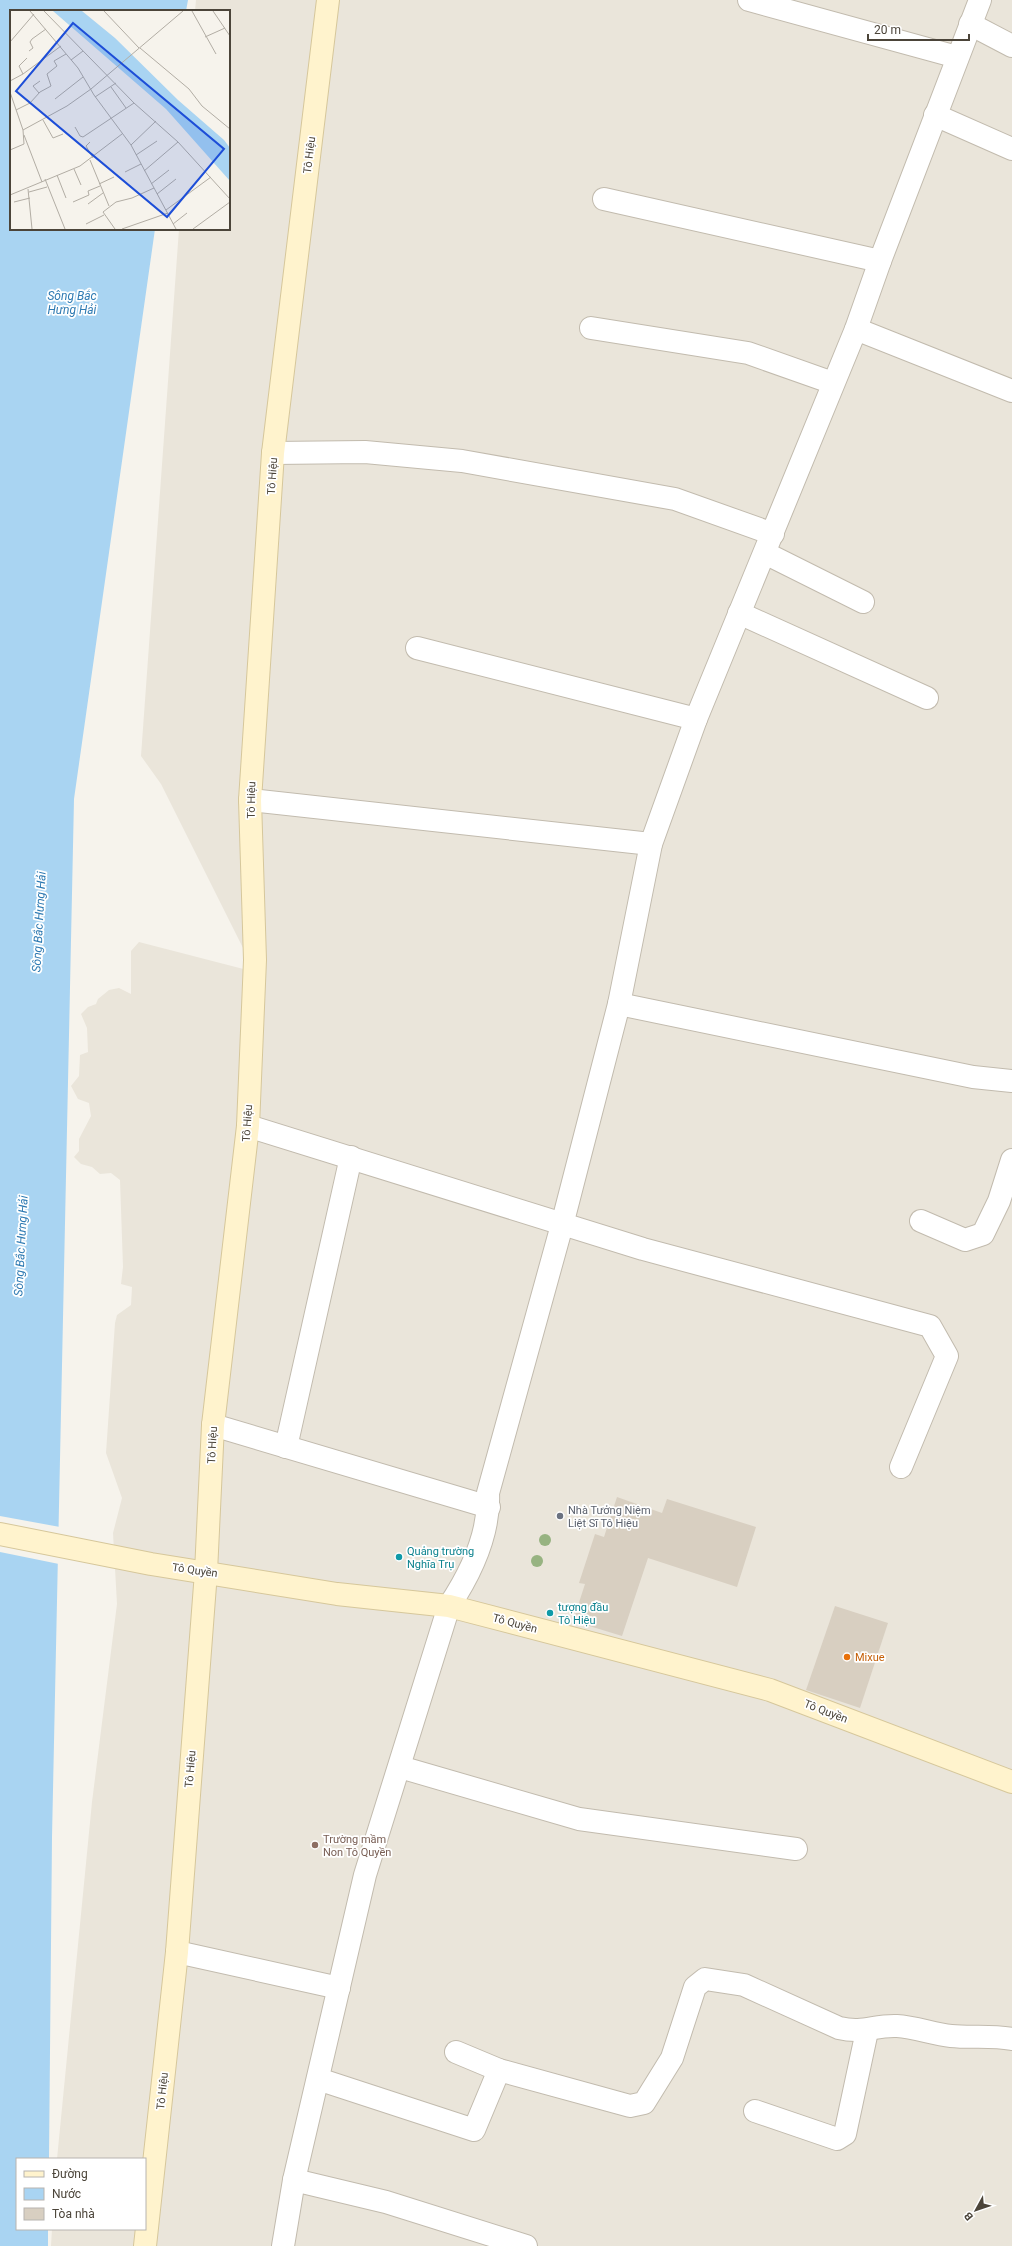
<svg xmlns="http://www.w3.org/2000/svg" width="1012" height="2246" font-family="Roboto,sans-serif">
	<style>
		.residential { fill: #eae5da }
		.water { fill: #a9d4f2 }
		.pier { fill: #f6f3ec }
		.building { fill: #d8cfc1 }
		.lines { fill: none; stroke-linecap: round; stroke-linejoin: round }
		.street-casing { stroke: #c2bbae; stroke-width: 24 }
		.secondary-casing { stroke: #d6c79b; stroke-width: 24 }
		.street { stroke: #fff; stroke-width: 22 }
		.secondary { stroke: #fff3cd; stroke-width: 22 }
		.tree { fill: #97b381 }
		.worship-dot { fill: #6b7280; stroke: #fff; stroke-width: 1.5 }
		.culture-dot { fill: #0f9aa8; stroke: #fff; stroke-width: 1.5 }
		.food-dot { fill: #e8710a; stroke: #fff; stroke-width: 1.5 }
		.education-dot { fill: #8d6e63; stroke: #fff; stroke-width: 1.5 }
		.labels { text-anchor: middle; stroke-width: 3.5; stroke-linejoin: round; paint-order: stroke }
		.street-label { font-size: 11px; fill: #4b4439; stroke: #fff }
		.worship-label { font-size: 11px; fill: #5b616d; stroke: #fff; text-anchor: start }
		.culture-label { font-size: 11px; fill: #0d838f; stroke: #fff; text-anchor: start }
		.food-label { font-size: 11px; fill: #c56008; stroke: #fff; text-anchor: start }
		.education-label { font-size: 11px; fill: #785e54; stroke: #fff; text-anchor: start }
		.water-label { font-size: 12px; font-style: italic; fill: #2e7ab2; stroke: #fff }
		.inset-road { fill: none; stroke: #b2ada4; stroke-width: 1 }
		.view { fill: #1d4ed8; fill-opacity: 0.15; stroke: #1d4ed8; stroke-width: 2 }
		.inset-edge { fill: none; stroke: #4b4439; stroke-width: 2 }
	</style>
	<rect width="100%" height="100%" fill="#f6f3ec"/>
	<polygon class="residential" points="196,0 1012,0 1012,2246 51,2246 52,2229 145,2229 145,2159 57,2159 92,1802 117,1604 113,1533 122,1498 106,1453 115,1323 117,1315 131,1305 132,1287 121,1284 123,1267 120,1180 111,1173 100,1174 92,1167 81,1164 74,1157 79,1151 79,1139 91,1116 89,1103 78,1099 71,1086 79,1076 80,1055 88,1052 87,1028 81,1014 88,1007 96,1004 98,999 109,990 119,988 131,994 131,951 139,942 255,972 161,784 141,756 179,229 229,229 229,11 195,11"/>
	<polygon class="water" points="0,0 188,0 186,11 11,11 11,229 155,229 74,799 52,1837 49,2159 17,2159 17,2229 48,2229 48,2246 0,2246"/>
	<polygon class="pier" points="0,1516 60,1527 59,1564 0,1552"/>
	<g class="building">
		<polygon points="617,1497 662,1513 667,1499 756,1527 737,1587 648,1558 622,1636 573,1621 585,1584 579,1583 595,1534 604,1537"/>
		<polygon points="835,1606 888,1623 860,1708 806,1690"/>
	</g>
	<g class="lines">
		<defs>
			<g id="street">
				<polyline points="749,0 957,57"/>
				<polyline points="970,24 1012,46"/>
				<polyline points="935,115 1012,149"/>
				<polyline points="604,199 880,261"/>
				<polyline points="591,328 748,353 833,383"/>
				<polyline points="856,329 1012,391"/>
				<polyline points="273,453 365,452 462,461 675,499 773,534"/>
				<polyline points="765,553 863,602"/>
				<polyline points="739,613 927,698"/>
				<polyline points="417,648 696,719"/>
				<polyline points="250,800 651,844"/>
				<polyline points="619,1004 973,1077 1012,1081"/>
				<polyline points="248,1126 643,1249 930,1326 947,1356 901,1467"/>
				<polyline points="921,1221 965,1240 983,1234 999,1201 1012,1160"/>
				<polyline points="213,1425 489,1507"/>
				<polyline points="286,1447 351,1157"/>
				<polyline points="400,1767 579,1819 796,1849"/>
				<polyline points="177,1952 339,1988"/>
				<polyline points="456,2052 499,2070"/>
				<path d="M 318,2079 L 474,2130 L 499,2070 L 630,2106 L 644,2103 L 672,2058 L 695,1987 L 705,1979 L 744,1985 L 839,2028 C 864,2034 873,2025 897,2026 C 915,2027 933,2034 951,2036 C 971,2038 992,2035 1012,2039"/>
				<polyline points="755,2111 837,2139 845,2134 867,2031"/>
				<polyline points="294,2180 386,2202 526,2246"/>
				<path d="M 283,2246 L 294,2180 L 365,1875 L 449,1606 C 471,1573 490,1534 488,1493 L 562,1225 L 619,1004 L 651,844 L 696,719 L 856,329 L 880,261 L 980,0"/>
			</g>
			<g id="secondary">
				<polyline points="0,1534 151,1564 337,1594 449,1606 770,1690 1012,1782"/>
				<polyline points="145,2246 177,1952 206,1572 213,1425 248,1126 255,960 250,800 273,453 328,0"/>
			</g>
		</defs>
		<use href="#street" class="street-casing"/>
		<use href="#secondary" class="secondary-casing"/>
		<use href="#street" class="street"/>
		<use href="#secondary" class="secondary"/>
	</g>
	<g class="tree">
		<circle cx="545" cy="1540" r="6"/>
		<circle cx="537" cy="1561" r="6"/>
	</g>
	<circle class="worship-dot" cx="560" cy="1516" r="4"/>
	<g class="culture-dot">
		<circle cx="399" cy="1557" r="4"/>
		<circle cx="550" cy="1613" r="4"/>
	</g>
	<circle class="food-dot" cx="847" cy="1657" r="4"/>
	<circle class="education-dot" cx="315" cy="1845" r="4"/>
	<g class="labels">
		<g class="street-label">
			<text transform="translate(309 155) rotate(-83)" y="4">Tô Hiệu</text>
			<text transform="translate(272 476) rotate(-86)" y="4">Tô Hiệu</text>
			<text transform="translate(251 800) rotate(-89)" y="4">Tô Hiệu</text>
			<text transform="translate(247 1123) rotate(-86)" y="4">Tô Hiệu</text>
			<text transform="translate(212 1445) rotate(-87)" y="4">Tô Hiệu</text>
			<text transform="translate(195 1570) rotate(8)" y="4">Tô Quyền</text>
			<text transform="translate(515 1623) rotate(15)" y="4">Tô Quyền</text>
			<text transform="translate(826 1711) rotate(21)" y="4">Tô Quyền</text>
			<text transform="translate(190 1769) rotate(-85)" y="4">Tô Hiệu</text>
			<text transform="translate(162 2091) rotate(-84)" y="4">Tô Hiệu</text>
		</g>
		<g class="worship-label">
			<text x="568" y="1514">Nhà Tưởng Niệm<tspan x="568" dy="13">Liệt Sĩ Tô Hiệu</tspan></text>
		</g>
		<g class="culture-label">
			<text x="407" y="1555">Quảng trường<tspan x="407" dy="13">Nghĩa Trụ</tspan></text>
			<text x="558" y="1611">tượng đầu<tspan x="558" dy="13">Tô Hiệu</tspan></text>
		</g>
		<g class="food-label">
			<text x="855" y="1661">Mixue</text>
		</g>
		<g class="education-label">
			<text x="323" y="1843">Trường mầm<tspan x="323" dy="13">Non Tô Quyền</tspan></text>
		</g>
		<g class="water-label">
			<text x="72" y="300">Sông Bắc<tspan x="72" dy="14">Hưng Hải</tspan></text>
			<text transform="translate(39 922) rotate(-87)" y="4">Sông Bắc Hưng Hải</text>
			<text transform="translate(21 1246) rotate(-87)" y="4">Sông Bắc Hưng Hải</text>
		</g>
	</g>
	<g transform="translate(10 10)">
		<rect width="220" height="220" fill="#f6f3ec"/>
		<path d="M 43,1 L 72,1 L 105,28 L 168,90 L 214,130 L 220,138 L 220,171 L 156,99 Z" fill="#a9d4f2"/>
		<path class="inset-road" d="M 20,1 L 68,58 L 84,85 L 121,135 L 166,219M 34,1 L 124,93 L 168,132 L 220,189M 94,1 L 129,38M 182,1 L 206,44M 203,1 L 220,26M 195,27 L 215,18M 0,32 L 24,4M 130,38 L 179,79 L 192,96 L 220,119M 19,41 L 23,38 L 20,32 L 22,29 L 36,19M 61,50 L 73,41M 13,64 L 51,36M 0,71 L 13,64 L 9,56 L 17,48M 101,77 L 116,98M 0,82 L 13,120M 29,83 L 23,76 L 30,71M 85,87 L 106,73M 45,89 L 73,67M 6,100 L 20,93 L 30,82 L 41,76 L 37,64 L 47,56 L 44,51 L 56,44M 33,110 L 43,128 L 53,124M 65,117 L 70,126 L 73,127 L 124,93M 14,125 L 32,172M 80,132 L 76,136 L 83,148M 121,135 L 146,111M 0,140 L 14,134 L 13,120 L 57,96 L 81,79 L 173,1M 126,145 L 147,131M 80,150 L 99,196M 64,159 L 71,175M 134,161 L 168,132M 115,162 L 131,154M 47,165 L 56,188M 35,169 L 55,219M 89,174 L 104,167M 141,174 L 159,160M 18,179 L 22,219M 19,182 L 37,177M 147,184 L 166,169M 0,185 L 70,156 L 112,124M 4,192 L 20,188M 63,192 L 79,185 L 78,181 L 90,176M 78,194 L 93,183M 156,200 L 201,167M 76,214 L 94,205M 163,214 L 177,203M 105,219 L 93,202 L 106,192 L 122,188 L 144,178M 112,219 L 158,203M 183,219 L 220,192"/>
		<path class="view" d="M 63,13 L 214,139 L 157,207 L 6,81 Z"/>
		<rect width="220" height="220" class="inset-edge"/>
	</g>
	<rect x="16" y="2158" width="130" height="72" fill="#ffffff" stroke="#b7b4b0"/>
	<rect x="24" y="2171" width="20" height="6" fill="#fff3cd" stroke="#b7b4b0"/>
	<text x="52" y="2178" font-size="12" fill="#4b4439">Đường</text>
	<rect x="24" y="2188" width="20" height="12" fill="#a9d4f2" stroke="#b7b4b0"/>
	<text x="52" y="2198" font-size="12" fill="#4b4439">Nước</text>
	<rect x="24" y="2208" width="20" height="12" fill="#d8cfc1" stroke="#b7b4b0"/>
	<text x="52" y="2218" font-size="12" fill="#4b4439">Tòa nhà</text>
	<g transform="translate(976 2210) rotate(230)" stroke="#ffffff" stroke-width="3" paint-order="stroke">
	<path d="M0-3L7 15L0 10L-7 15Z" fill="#4b4439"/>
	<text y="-6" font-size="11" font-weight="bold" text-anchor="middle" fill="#4b4439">B</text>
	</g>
	<path d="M868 34v6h101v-6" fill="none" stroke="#4b4439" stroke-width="2"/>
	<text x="874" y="34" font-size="12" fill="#4b4439" stroke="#ffffff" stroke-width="3" paint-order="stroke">20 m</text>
</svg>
